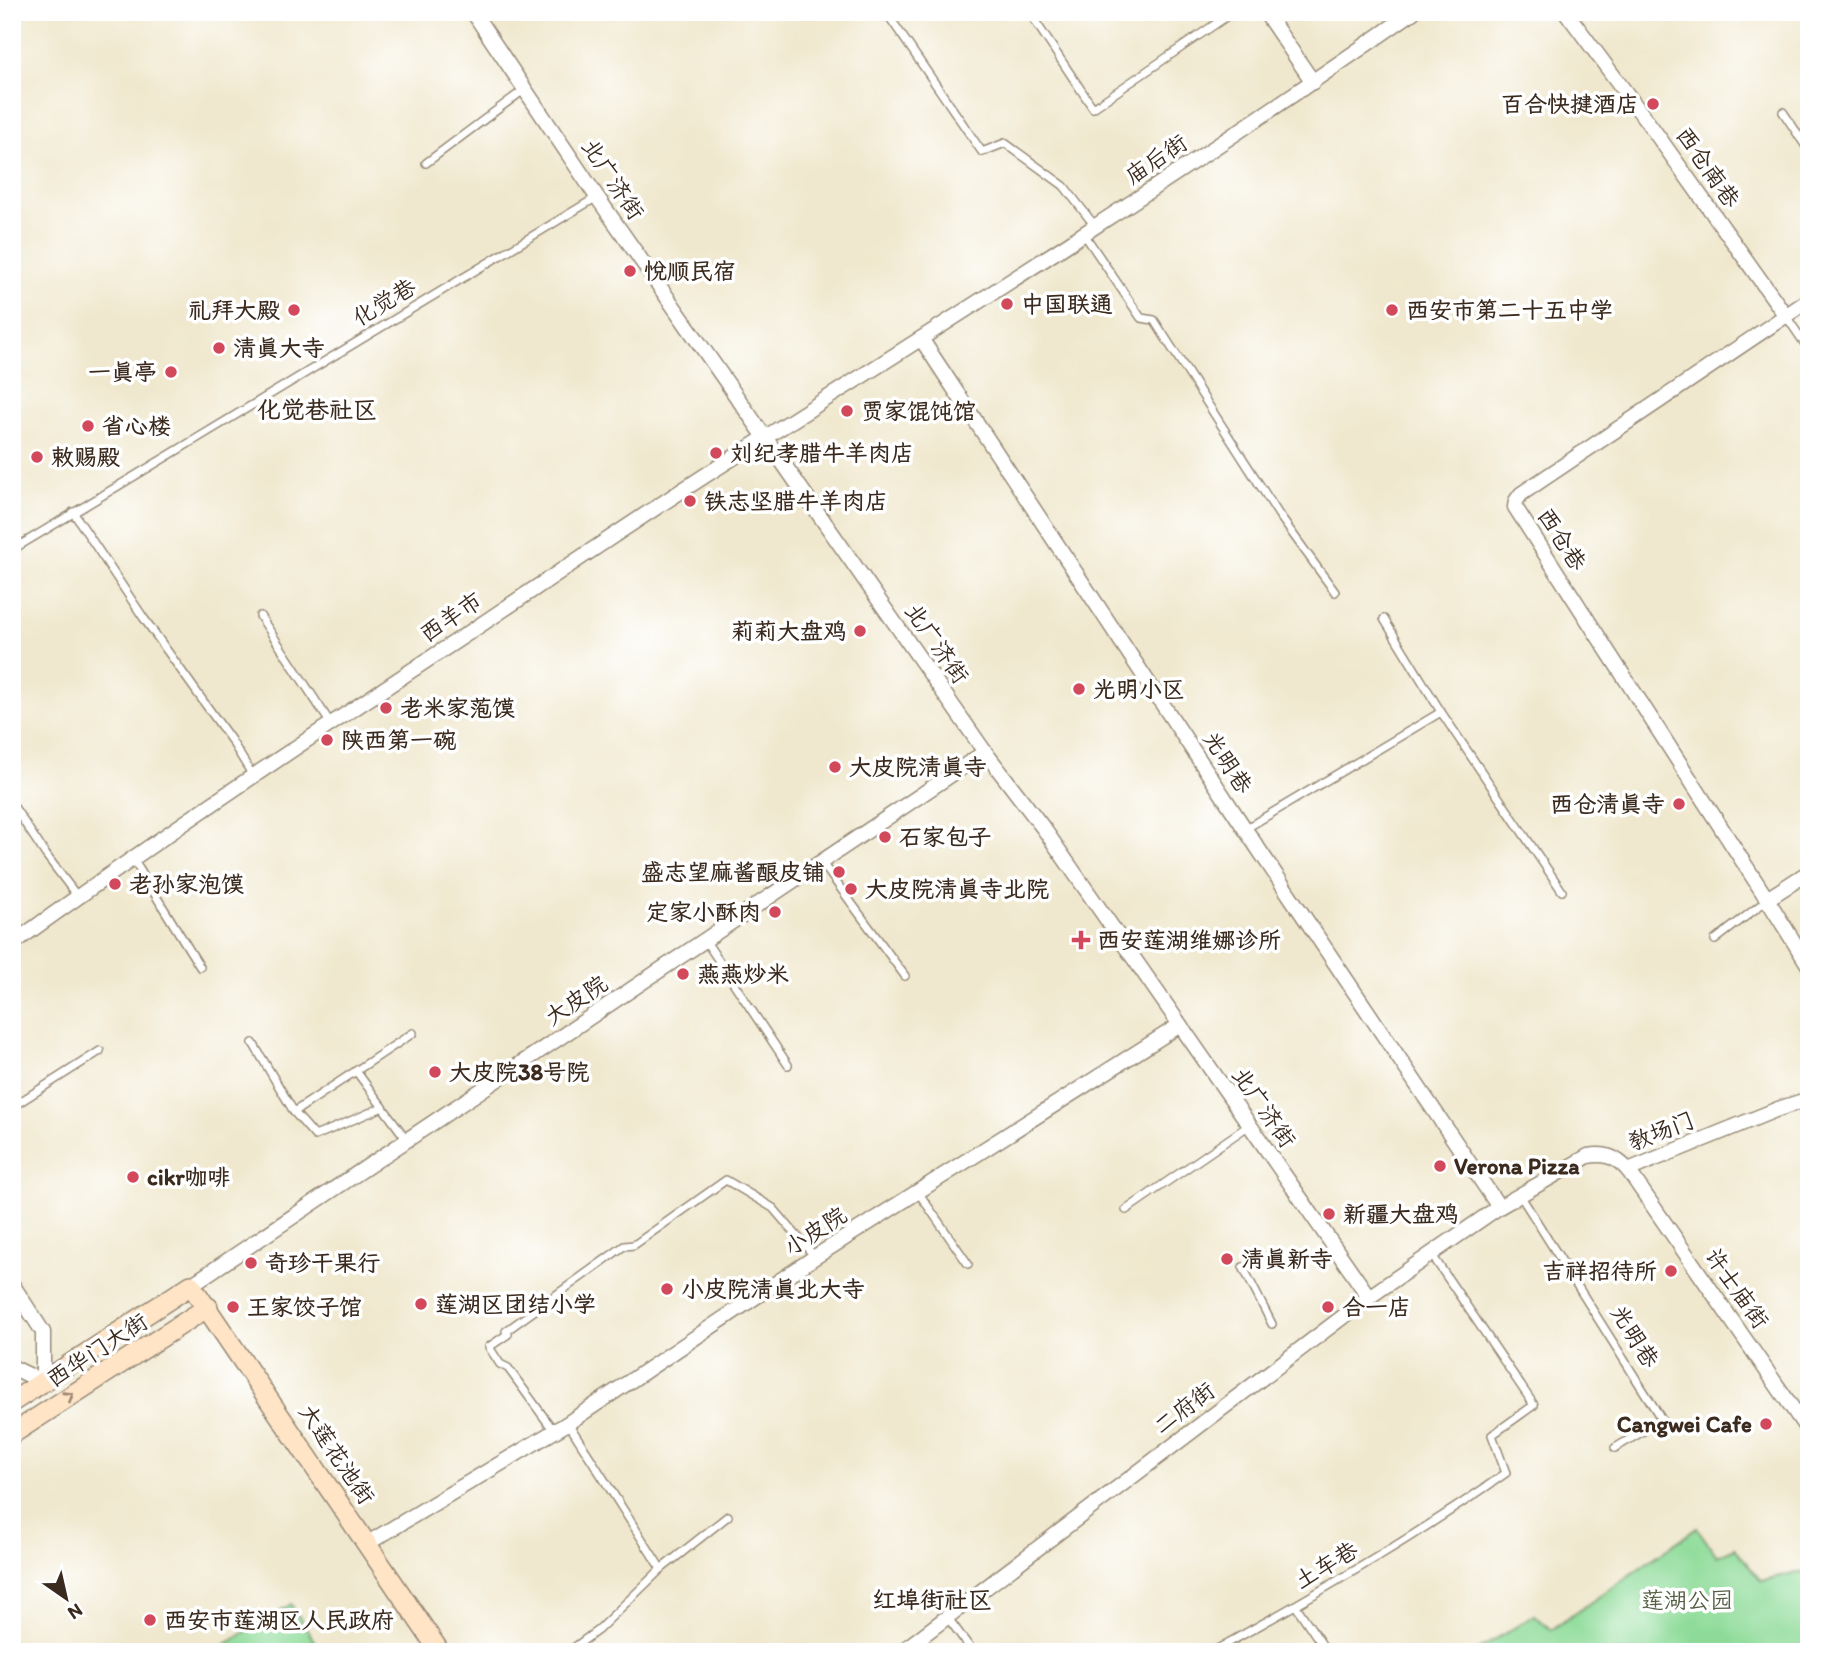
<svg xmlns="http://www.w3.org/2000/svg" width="1821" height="1664" font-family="Itim,'LXGW WenKai TC',sans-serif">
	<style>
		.green { fill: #8edb99; stroke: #64825c; stroke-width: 2 }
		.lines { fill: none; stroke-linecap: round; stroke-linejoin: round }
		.lane-casing { stroke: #968976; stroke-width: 10 }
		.street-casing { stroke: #968976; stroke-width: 17 }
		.secondary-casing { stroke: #968976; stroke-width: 22 }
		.lane { stroke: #fff; stroke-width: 7 }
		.street { stroke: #fff; stroke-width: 14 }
		.secondary { stroke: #ffe4c6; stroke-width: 19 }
		.oneway { stroke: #9d8772 }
		.poi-dot { fill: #d1495b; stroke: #fff; stroke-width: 2.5 }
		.labels { text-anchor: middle; stroke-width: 7; stroke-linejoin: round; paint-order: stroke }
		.poi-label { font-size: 23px; font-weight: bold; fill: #3b2a1e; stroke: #fff; text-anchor: start }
		.street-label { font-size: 23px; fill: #3b2a1e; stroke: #fff }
		.park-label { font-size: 23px; fill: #545f43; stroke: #fff }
		.neighbourhood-label { font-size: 24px; font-weight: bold; fill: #3b2a1e; stroke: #fff }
	</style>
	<rect width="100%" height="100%" fill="#fff"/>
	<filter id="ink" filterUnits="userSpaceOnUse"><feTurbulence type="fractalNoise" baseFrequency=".0143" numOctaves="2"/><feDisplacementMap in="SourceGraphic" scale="14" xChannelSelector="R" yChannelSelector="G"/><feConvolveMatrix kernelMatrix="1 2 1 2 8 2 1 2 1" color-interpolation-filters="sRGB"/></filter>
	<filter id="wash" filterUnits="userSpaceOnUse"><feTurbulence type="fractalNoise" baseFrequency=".00686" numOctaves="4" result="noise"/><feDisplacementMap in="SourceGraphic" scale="28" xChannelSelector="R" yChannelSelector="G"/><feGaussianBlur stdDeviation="1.57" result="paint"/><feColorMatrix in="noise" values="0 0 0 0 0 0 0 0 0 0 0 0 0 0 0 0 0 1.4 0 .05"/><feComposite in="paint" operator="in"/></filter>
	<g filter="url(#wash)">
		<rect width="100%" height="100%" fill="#f0e8ce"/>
		<g class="green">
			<polygon points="1697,1528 1717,1556 1735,1548 1761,1581 1797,1572 1809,1573 1809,1652 1475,1652 1535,1615 1551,1630"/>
			<polygon points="291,1604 321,1652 213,1652"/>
		</g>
	</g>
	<g filter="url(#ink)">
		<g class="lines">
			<defs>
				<g id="lane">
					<polyline points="886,12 982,152 1005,143 1064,186 1095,226"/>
					<polyline points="1029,12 1093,108 1233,12"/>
					<polyline points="1783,112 1809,151"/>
					<polyline points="426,163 525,89"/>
					<polyline points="1084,234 1141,318 1154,320 1279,515 1335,592"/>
					<polyline points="1786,316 1809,350"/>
					<polyline points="73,512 143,617 231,740 253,776"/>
					<polyline points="12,550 597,197"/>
					<polyline points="260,616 331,724"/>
					<polyline points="1384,619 1441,712 1562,891"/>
					<polyline points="12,804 46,855 77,896"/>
					<polyline points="1245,829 1441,712"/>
					<polyline points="133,859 200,967"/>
					<polyline points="822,863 905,976"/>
					<polyline points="705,940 788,1065"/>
					<polyline points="1715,940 1767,900"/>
					<polyline points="253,1043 294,1112 315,1136 383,1107"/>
					<polyline points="356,1071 407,1140"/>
					<polyline points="12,1107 100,1051"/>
					<polyline points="294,1112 413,1033"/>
					<polyline points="918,1192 968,1264"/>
					<polyline points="1520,1195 1662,1420 1615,1448"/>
					<polyline points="1126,1210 1248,1126"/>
					<polyline points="1243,1267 1272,1324"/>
					<polyline points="568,1423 661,1569"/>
					<polyline points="557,1426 551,1427 508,1368 500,1364 489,1347 508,1334 506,1331 624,1246 634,1245 726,1180 773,1208 815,1257"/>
					<polyline points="1296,1606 1327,1652"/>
					<polyline points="948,1618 973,1652"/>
					<polyline points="568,1652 598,1630 661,1569 728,1516"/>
					<path d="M 1212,1652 C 1313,1596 1412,1539 1506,1473 L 1492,1435 L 1534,1405 L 1432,1255"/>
				</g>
				<g id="street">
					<polyline points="473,12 597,197 985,752 1044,829 1369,1297"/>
					<polyline points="1265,12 1313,82"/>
					<polyline points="1566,12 1652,128 1786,316"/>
					<polyline points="922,340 1245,829 1499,1207"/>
					<polyline points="1809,872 1767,899 1809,966"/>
					<polyline points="1767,899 1515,507 1516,501 1521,494 1809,300"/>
					<path d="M 12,944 C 163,835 318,732 473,630 C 555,575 637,519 720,466 C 953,319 1186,171 1413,12"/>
					<polyline points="1628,1170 1778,1109 1809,1099"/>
					<polyline points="12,1284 43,1332 43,1382 12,1367"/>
					<polyline points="191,1285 985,752"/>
					<polyline points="368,1543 568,1423 815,1257 1180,1025"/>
					<path d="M 901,1652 L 1369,1297 L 1499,1207 L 1588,1156 C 1606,1153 1616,1157 1628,1170 L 1809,1432"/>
				</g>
				<g id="secondary">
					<polyline points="12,1402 191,1285 440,1652"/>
					<polyline points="12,1434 208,1307"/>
				</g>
			</defs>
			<use href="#lane" class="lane-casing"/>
			<use href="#street" class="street-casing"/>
			<use href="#secondary" class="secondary-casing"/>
			<use href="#lane" class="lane"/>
			<use href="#street" class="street"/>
			<use href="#secondary" class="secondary"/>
		</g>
		<defs><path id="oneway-chevron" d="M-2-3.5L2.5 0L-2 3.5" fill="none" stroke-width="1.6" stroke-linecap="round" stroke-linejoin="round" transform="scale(1.75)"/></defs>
		<use class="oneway" href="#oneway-chevron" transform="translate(69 1396) rotate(-33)"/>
	</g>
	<g class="poi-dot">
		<circle cx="1653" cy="104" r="7"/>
		<circle cx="630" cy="271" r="7"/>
		<circle cx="1007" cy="304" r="7"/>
		<circle cx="294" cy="310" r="7"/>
		<circle cx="1392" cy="310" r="7"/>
		<circle cx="219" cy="348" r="7"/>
		<circle cx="171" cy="372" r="7"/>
		<circle cx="847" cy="411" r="7"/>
		<circle cx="88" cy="426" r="7"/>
		<circle cx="716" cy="453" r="7"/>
		<circle cx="37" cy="457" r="7"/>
		<circle cx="690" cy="501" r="7"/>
		<circle cx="860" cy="631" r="7"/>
		<circle cx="1079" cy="689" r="7"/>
		<circle cx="386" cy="708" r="7"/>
		<circle cx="327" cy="740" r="7"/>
		<circle cx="835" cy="767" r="7"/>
		<circle cx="1679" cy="804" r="7"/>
		<circle cx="885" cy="837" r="7"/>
		<circle cx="839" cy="872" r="7"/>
		<circle cx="115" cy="884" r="7"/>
		<circle cx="851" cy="889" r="7"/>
		<circle cx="775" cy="912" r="7"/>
		<path d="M1077.5 929.5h7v7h7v7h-7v7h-7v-7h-7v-7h7z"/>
		<circle cx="683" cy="974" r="7"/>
		<circle cx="435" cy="1072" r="7"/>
		<circle cx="1440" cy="1166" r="7"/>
		<circle cx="133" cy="1177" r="7"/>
		<circle cx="1329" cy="1214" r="7"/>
		<circle cx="1227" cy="1259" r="7"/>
		<circle cx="251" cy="1263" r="7"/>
		<circle cx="1671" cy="1271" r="7"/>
		<circle cx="667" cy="1289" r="7"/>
		<circle cx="421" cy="1304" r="7"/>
		<circle cx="233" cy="1307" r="7"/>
		<circle cx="1328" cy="1307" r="7"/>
		<circle cx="1766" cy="1424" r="7"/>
		<circle cx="150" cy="1620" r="7"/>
	</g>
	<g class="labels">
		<g class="poi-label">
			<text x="1639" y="112" text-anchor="end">百合快揵酒店</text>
			<text x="644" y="279">悦顺民宿</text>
			<text x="1021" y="312">中国联通</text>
			<text x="280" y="318" text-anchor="end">礼拜大殿</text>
			<text x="1406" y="318">西安市第二十五中学</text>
			<text x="233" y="356">清真大寺</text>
			<text x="157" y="380" text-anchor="end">一真亭</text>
			<text x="861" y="419">贾家馄饨馆</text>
			<text x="102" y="434">省心楼</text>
			<text x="730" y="461">刘纪孝腊牛羊肉店</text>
			<text x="51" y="465">敕赐殿</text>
			<text x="704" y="509">铁志坚腊牛羊肉店</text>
			<text x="846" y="639" text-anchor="end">莉莉大盘鸡</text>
			<text x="1093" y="697">光明小区</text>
			<text x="400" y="716">老米家萢馍</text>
			<text x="341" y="748">陕西第一碗</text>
			<text x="849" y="775">大皮院清真寺</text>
			<text x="1665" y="812" text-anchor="end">西仓清真寺</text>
			<text x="899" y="845">石家包子</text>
			<text x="825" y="880" text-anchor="end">盛志望麻酱酿皮铺</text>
			<text x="129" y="892">老孙家泡馍</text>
			<text x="865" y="897">大皮院清真寺北院</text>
			<text x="761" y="920" text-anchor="end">定家小酥肉</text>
			<text x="1097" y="948">西安莲湖维娜诊所</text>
			<text x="697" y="982">燕燕炒米</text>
			<text x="449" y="1080">大皮院38号院</text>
			<text x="1454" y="1174">Verona Pizza</text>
			<text x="147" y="1185">cikr咖啡</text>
			<text x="1343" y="1222">新疆大盘鸡</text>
			<text x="1241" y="1267">清真新寺</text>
			<text x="265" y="1271">奇珍干果行</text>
			<text x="1657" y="1279" text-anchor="end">吉祥招待所</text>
			<text x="681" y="1297">小皮院清真北大寺</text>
			<text x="435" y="1312">莲湖区团结小学</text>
			<text x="247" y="1315">王家饺子馆</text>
			<text x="1342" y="1315">合一店</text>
			<text x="1752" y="1432" text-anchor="end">Cangwei Cafe</text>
			<text x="164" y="1628">西安市莲湖区人民政府</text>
		</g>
		<g class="street-label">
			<text transform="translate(1156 159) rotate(-34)" y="8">庙后街</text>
			<text transform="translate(1708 167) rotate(55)" y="8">西仓南巷</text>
			<text transform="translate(613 179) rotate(56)" y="8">北广济街</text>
			<text transform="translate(384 302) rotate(-31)" y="8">化觉巷</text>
			<text transform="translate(1562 539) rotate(57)" y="8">西仓巷</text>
			<text transform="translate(451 617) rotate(-34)" y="8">西羊市</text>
			<text transform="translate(937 643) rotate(55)" y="8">北广济街</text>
			<text transform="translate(1228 762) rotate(57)" y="8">光明巷</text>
			<text transform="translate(576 1000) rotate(-34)" y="8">大皮院</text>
			<text transform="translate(1264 1107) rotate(55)" y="8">北广济街</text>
			<text transform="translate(1661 1131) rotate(-21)" y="8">教场门</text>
			<text transform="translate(815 1231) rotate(-33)" y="8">小皮院</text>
			<text transform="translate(1737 1288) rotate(55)" y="8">许士庙街</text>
			<text transform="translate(1635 1336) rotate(58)" y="8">光明巷</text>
			<text transform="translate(97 1350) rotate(-33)" y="8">西华门大街</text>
			<text transform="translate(1184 1408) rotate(-37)" y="8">二府街</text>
			<text transform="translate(337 1454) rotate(56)" y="8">大莲花池街</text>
			<text transform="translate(1326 1565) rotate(-31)" y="8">土车巷</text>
		</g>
		<g class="park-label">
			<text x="1687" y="1608">莲湖公园</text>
		</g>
		<g class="neighbourhood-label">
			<text x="317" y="418">化觉巷社区</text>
			<text x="932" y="1608">红埠街社区</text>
		</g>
	</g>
	<rect width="1821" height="1664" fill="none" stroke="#fff" stroke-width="42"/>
	<g transform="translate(66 1598) rotate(146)" stroke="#ffffff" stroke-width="5" paint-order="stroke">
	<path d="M0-5L12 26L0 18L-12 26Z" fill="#3b2a1e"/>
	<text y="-10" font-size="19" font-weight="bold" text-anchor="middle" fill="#3b2a1e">N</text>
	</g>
</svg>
